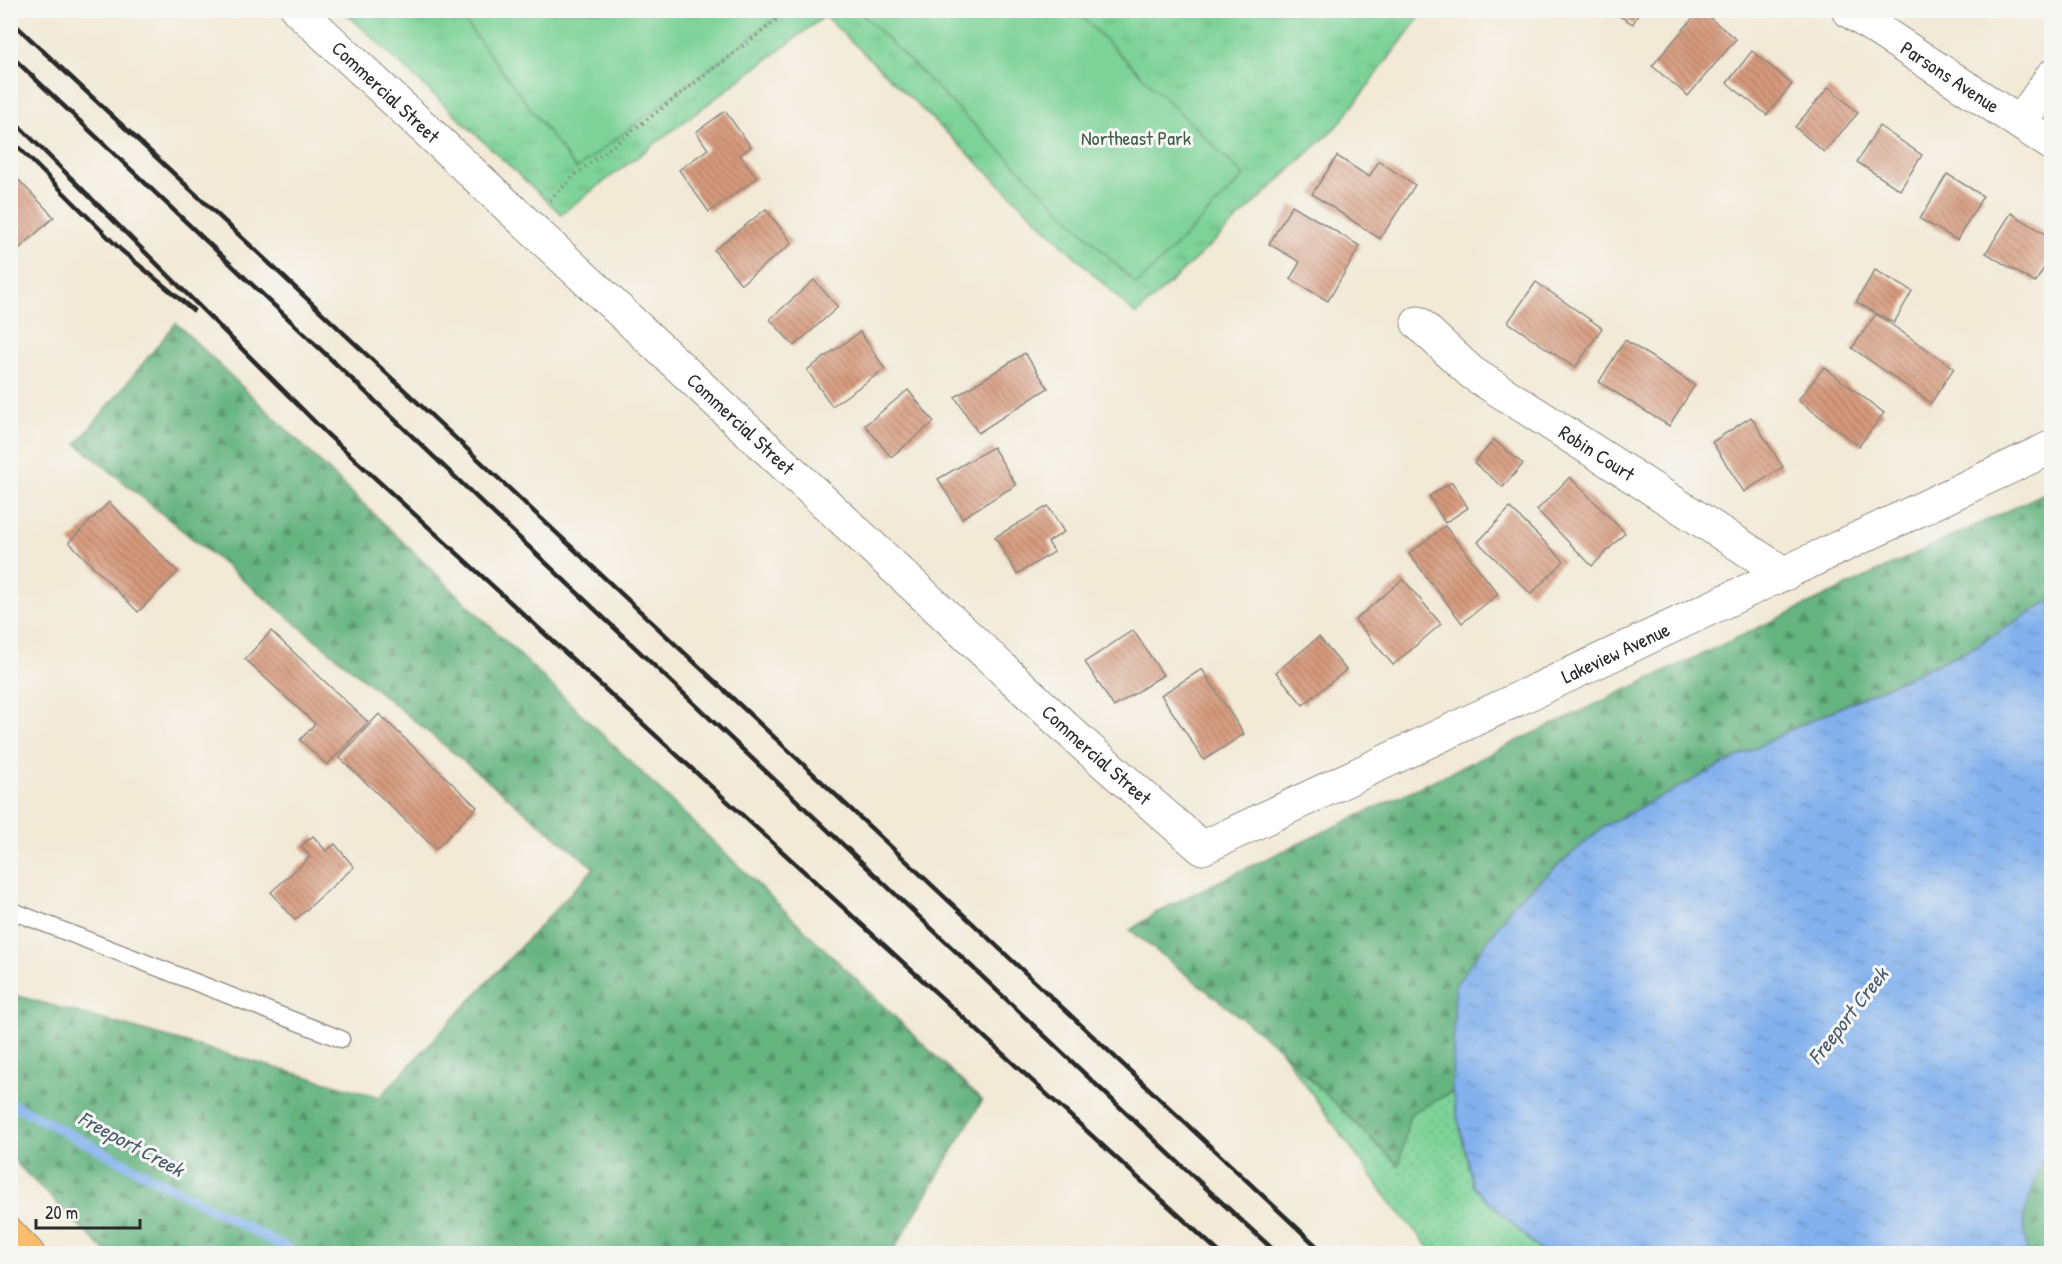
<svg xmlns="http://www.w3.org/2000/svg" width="2062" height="1264" font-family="'Patrick Hand',sans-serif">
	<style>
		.grass { fill: url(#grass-dots); stroke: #547e61; stroke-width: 1.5 }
		.forest { fill: url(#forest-firs); stroke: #487056; stroke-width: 1.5 }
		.park { fill: url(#park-tufts); stroke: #547e61; stroke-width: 1.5 }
		.pitch { fill: #7cd297; stroke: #547e61; stroke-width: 1.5 }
		.water { fill: url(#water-ripples); stroke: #566e8c; stroke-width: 1.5 }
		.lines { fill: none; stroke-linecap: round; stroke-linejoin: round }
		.stream { stroke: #82b1ed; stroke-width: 10 }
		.building { fill: url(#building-back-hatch) }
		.service-casing { stroke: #8e8a80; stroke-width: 19 }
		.minor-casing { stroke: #8e8a80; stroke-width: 35 }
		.trunk-casing { stroke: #8e8a80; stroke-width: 35 }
		.path { stroke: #8e8a80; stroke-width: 4; stroke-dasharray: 1.5 4.5; stroke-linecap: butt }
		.service { stroke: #fff; stroke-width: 16 }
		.minor { stroke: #fff; stroke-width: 33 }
		.trunk { stroke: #f9be6d; stroke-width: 33 }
		.rail { stroke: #2b2b2b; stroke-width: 4.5 }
		.labels { text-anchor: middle; stroke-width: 6; stroke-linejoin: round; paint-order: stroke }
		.street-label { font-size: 20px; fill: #2b2b2b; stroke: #f6f6f2 }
		.park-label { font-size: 20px; fill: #435d4b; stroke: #f6f6f2 }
		.water-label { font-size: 21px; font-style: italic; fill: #495a6f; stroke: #f6f6f2 }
	</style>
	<defs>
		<pattern id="grass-dots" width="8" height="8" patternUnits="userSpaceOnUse" patternTransform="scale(1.5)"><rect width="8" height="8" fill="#7cd297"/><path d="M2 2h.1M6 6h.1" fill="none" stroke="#6bb482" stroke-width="1.8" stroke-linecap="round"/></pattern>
		<pattern id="forest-firs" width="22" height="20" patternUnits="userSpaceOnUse" patternTransform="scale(1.5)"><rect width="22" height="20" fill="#65b480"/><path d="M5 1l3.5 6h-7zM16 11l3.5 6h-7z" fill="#539369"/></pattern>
		<pattern id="park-tufts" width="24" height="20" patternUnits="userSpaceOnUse" patternTransform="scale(1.5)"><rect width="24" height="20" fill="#7cd297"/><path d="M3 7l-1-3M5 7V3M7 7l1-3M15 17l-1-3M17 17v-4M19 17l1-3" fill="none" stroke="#6bb482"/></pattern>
		<pattern id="water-ripples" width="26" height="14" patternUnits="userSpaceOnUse" patternTransform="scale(1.5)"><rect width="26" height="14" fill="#82b1ed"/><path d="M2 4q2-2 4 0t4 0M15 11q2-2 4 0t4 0" fill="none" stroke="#6b90c0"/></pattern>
		<pattern id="building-back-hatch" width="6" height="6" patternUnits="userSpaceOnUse" patternTransform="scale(1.5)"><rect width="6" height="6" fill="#d6997b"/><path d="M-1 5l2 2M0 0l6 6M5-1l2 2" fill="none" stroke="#ae7d65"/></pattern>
	</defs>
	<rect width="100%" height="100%" fill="#f6f6f2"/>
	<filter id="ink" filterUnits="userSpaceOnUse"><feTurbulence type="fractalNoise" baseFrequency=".0167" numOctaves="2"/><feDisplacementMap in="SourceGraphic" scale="12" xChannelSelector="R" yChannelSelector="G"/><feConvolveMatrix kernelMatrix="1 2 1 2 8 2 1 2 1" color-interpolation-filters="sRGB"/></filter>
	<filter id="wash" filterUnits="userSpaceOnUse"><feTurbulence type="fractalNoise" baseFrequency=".008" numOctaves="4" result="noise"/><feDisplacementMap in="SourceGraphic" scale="24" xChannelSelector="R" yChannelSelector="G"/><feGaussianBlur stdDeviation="1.35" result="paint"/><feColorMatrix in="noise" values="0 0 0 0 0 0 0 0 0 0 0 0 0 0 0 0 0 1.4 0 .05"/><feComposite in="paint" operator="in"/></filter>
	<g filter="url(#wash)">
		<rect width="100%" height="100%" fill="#f2e9d6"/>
		<polygon class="grass" points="1279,1048 1398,1165 1410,1114 1452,1092 1473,1186 1543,1253 1434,1253 1390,1202"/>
		<g class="forest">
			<polygon points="176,323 982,1101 892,1253 107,1253 11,1158 11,994 380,1097 594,868 77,444"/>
			<polygon points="2051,490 2051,600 1980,644 1788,731 1606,825 1516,901 1455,986 1452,1092 1410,1114 1399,1166 1279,1048 1130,930 1159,911 1230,876"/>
			<polygon points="2051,1129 2051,1253 2027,1253 2023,1219"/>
		</g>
		<polygon class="park" points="344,11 1424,11 1341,122 1136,315 825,16 561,214"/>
		<g class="pitch">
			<polygon points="866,10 1076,11 1244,176 1137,285 862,14"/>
			<polygon points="457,11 785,11 576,169"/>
		</g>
		<polygon class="water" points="2051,600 2052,1129 2023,1219 2027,1253 1543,1253 1473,1186 1452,1092 1455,986 1516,901 1606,825 1788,731 1973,648"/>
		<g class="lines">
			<polyline class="stream" points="10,1103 298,1254"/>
		</g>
		<g id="blocks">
			<g class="building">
				<polygon points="1609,10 1640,10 1633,24"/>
				<polygon points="1700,10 1736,39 1688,96 1652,66"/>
				<polygon points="1752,51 1792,84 1767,115 1727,83"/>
				<polygon points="1829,87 1858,113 1824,152 1795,127"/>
				<polygon points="725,111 751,147 740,155 757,178 709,212 679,170 708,149 696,132"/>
				<polygon points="1879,126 1922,155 1900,190 1857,162"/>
				<polygon points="1337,156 1369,177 1379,161 1415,185 1380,239 1312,194"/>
				<polygon points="10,171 54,217 10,257"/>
				<polygon points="1947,174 1983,196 1957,240 1920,219"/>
				<polygon points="1292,205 1360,246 1328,301 1290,279 1300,262 1269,244"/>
				<polygon points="766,209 792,243 741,284 714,250"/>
				<polygon points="2011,213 2052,238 2052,255 2035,283 1986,253"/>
				<polygon points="1875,270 1912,291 1894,323 1856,302"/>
				<polygon points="814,280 838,307 794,346 770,319"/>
				<polygon points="1536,282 1602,328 1575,368 1508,322"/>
				<polygon points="1876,314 1954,368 1931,403 1852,348"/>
				<polygon points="860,332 885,369 832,406 807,370"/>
				<polygon points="1625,340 1695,385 1669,426 1599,382"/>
				<polygon points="1025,353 1048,388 978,433 955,397"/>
				<polygon points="1824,367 1884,413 1859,446 1798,400"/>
				<polygon points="908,390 934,422 891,457 865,425"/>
				<polygon points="1751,417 1783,467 1744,492 1712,442"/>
				<polygon points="1494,440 1523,464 1503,487 1474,463"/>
				<polygon points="993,447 1016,485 962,518 938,479"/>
				<polygon points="1570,477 1625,533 1592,566 1537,510"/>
				<polygon points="1452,482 1468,508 1445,523 1429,496"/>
				<polygon points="109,502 178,572 138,612 69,542"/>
				<polygon points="1048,506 1064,532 1048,542 1054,552 1017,574 995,537"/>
				<polygon points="1510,508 1564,561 1531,594 1478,542"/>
				<polygon points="1445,526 1498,594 1462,623 1409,554"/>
				<polygon points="1403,579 1441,624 1393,665 1355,620"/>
				<polygon points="1133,630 1163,675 1114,707 1085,662"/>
				<polygon points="271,631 368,722 327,765 300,740 315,724 245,659"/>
				<polygon points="1319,637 1346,670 1303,705 1276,672"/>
				<polygon points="1202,669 1244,734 1204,760 1161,695"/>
				<polygon points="379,714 477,807 436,849 339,757"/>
				<polygon points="313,836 326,851 335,844 354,867 295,920 271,892 310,857 301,846"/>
			</g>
		</g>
	</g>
	<g filter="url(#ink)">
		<use href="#blocks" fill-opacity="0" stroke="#8e8a80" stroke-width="1.5"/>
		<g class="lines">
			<defs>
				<polyline id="service" points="10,910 341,1039"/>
				<g id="minor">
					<path id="s1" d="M 298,10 L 1082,743 L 1202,848 L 2052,447"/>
					<path id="s2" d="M 1848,10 L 2052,144"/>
					<polyline points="2020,123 2052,76"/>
					<path id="s3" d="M 1418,323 L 1472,373 L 1785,574"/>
				</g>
				<polyline id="trunk" points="10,1235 28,1254"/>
			</defs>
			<use href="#service" class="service-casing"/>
			<use href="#minor" class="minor-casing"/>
			<use href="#trunk" class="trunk-casing"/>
			<polyline class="path" points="550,200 576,174 790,10"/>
			<use href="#service" class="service"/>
			<use href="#minor" class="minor"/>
			<use href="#trunk" class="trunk"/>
			<g class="rail">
				<polyline points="10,20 1325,1254"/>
				<polyline points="10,55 1182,1166 1278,1254"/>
				<polyline points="10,117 327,434 1221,1254"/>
				<polyline points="10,139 121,250 193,310"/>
			</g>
		</g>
	</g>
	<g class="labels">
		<g class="street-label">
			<text dy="7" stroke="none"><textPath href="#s2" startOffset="122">Parsons Avenue</textPath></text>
			<text dy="7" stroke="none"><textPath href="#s1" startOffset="120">Commercial Street</textPath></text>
			<text dy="7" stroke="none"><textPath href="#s1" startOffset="606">Commercial Street</textPath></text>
			<text dy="7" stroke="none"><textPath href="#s3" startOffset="222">Robin Court</textPath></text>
			<text dy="7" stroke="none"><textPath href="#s1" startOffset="1690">Lakeview Avenue</textPath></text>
			<text dy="7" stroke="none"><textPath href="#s1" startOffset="1092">Commercial Street</textPath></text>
		</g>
		<g class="park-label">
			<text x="1136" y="145">Northeast Park</text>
		</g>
		<g class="water-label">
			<text transform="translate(1848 1016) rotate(-52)" y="7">Freeport Creek</text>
			<text transform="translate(131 1144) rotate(28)" y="7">Freeport Creek</text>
		</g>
	</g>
	<rect width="2062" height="1264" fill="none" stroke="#f6f6f2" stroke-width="36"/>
	<path d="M36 1219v9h104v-9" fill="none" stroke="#2b2b2b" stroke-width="3"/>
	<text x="45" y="1219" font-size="18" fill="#2b2b2b" stroke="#f6f6f2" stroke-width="4.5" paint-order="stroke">20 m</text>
</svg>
